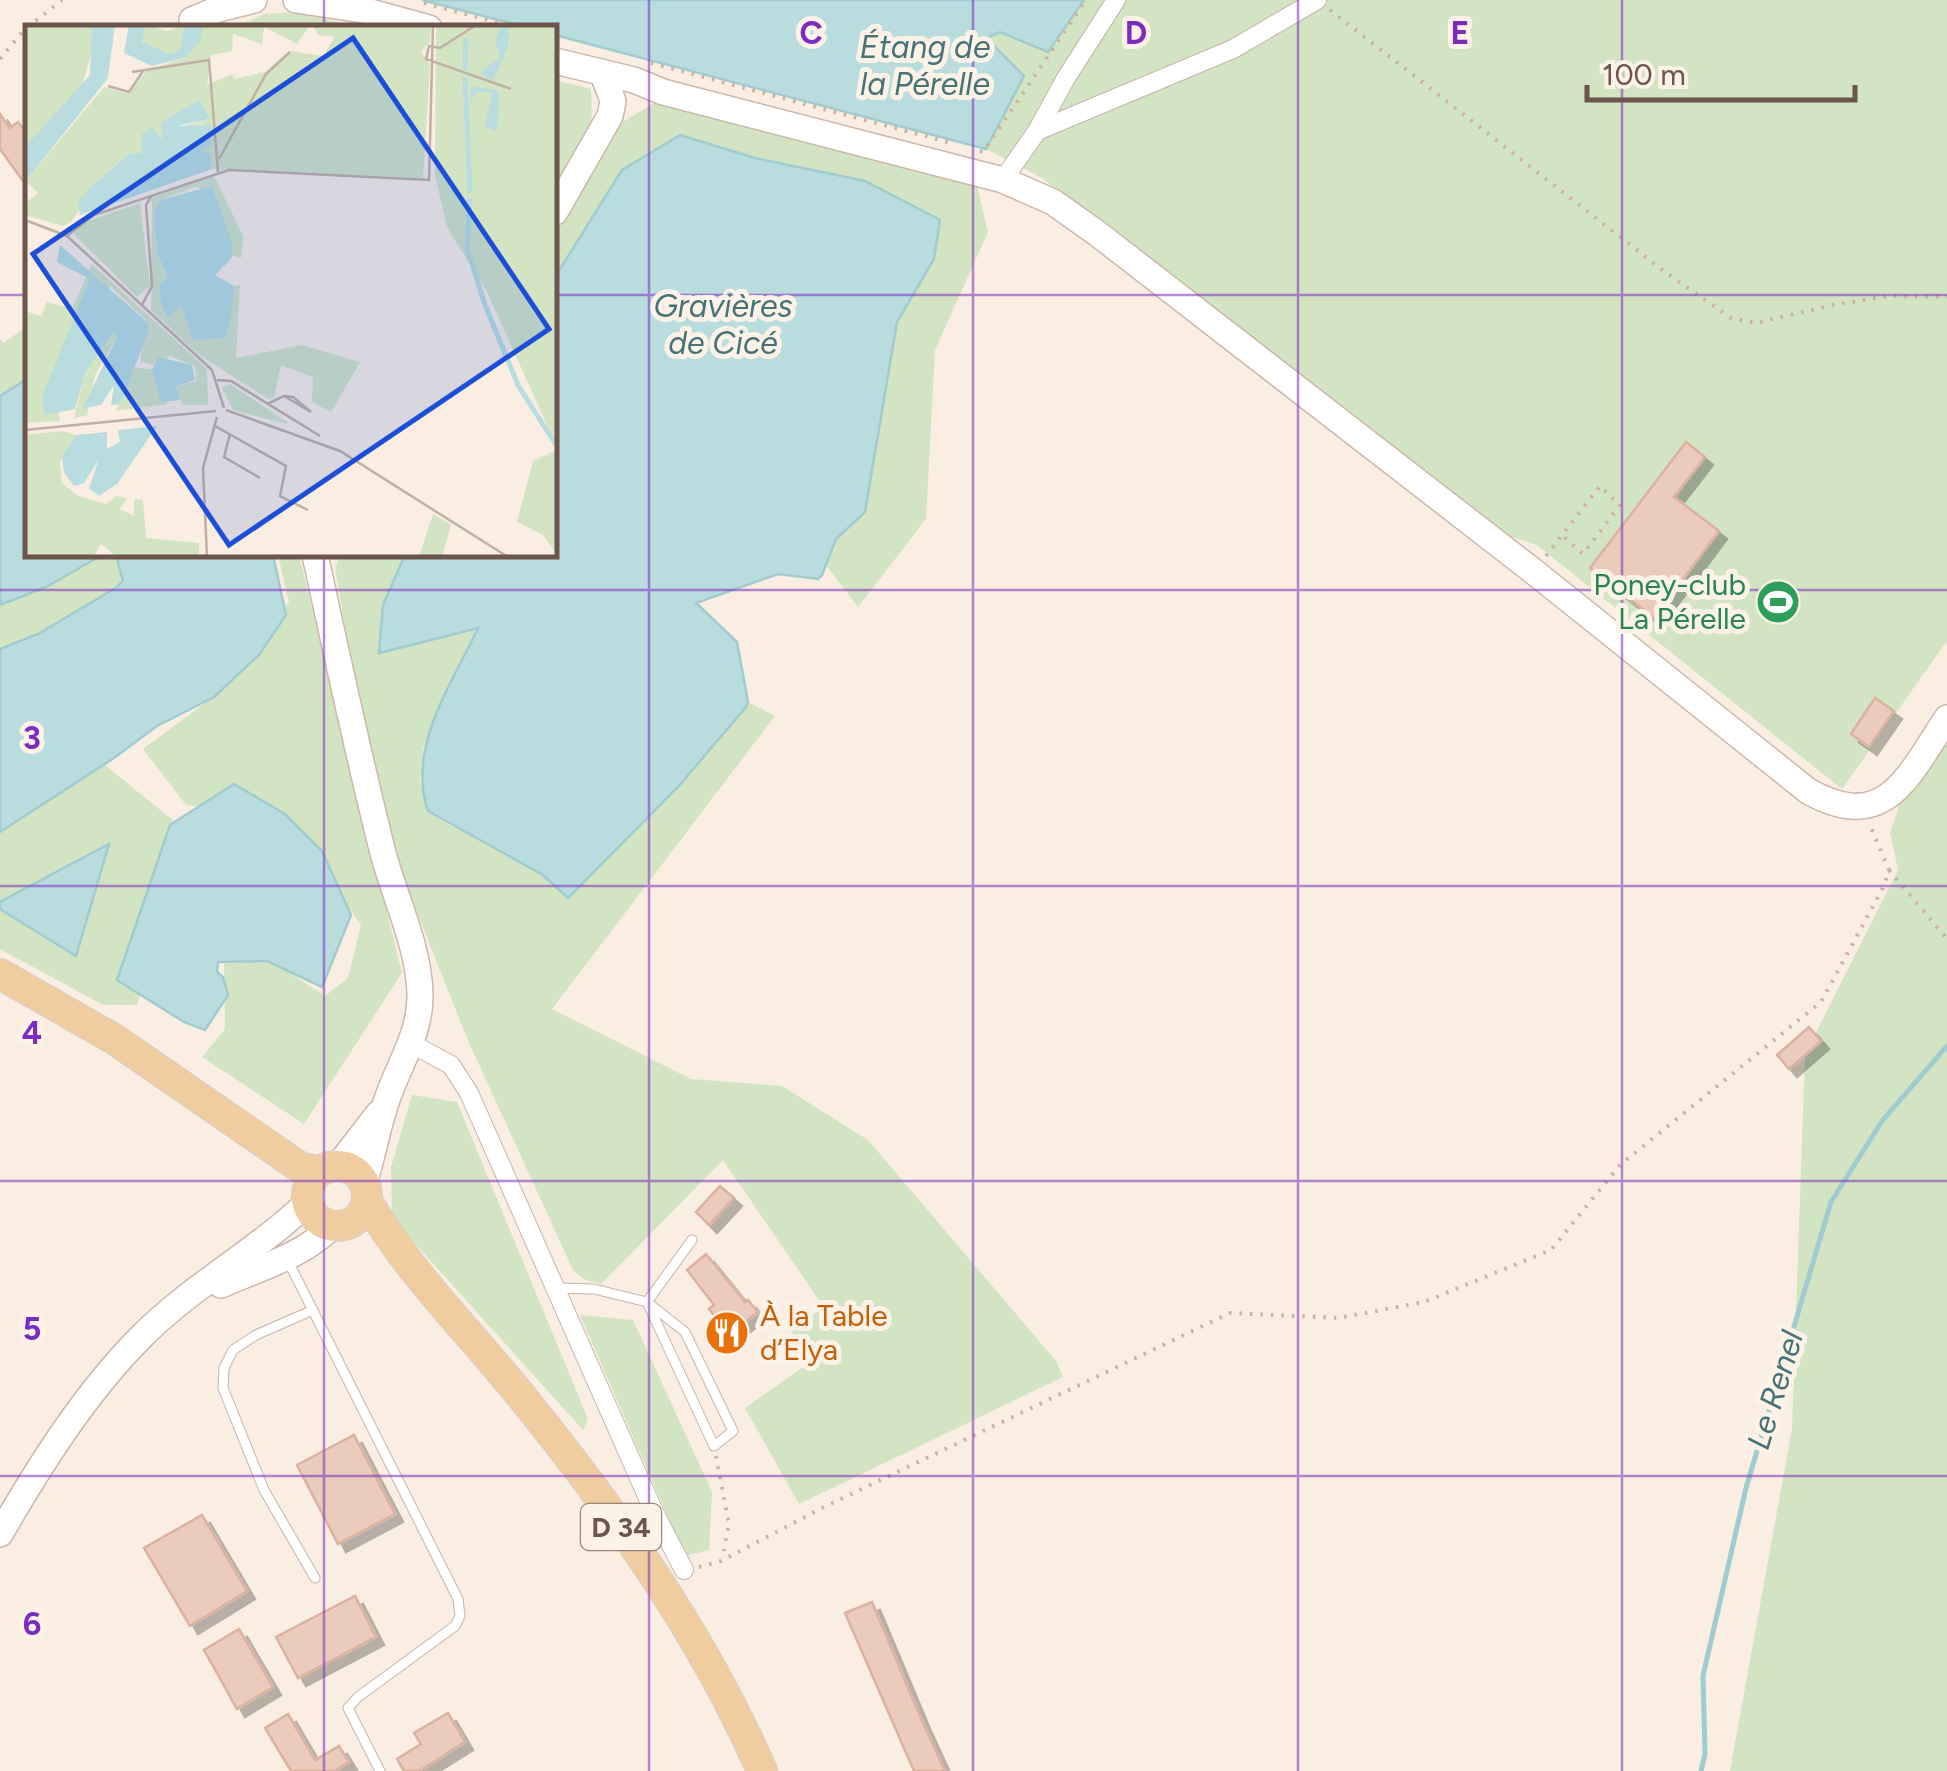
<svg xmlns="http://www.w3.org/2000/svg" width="1947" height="1771" font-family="Figtree,sans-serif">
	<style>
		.green { fill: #d2e4c2 }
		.water { fill: #b9dcdf; stroke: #a0ccd0; stroke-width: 2.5 }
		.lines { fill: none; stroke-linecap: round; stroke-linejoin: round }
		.stream { stroke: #a0ccd0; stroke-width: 5 }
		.building { fill: #ebcbbc; stroke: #dbb29f; stroke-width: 2.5; filter: url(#shadow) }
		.lane-casing { stroke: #c7b5aa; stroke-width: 11 }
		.street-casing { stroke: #c7b5aa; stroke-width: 20 }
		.secondary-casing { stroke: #cdb7aa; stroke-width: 28 }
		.primary-casing { stroke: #d6cfcd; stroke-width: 32 }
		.path { stroke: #cfafa0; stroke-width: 4; stroke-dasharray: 2.5 8; stroke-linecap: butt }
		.lane { stroke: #fff; stroke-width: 9 }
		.street { stroke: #fff; stroke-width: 18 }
		.secondary { stroke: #fff; stroke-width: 25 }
		.primary { stroke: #f0cda1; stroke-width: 30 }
		.grid { fill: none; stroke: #7b2cbf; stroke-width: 2.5; stroke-opacity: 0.55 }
		.labels { text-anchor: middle; stroke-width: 10; stroke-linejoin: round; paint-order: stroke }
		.shield { fill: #fcf2e7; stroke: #98847a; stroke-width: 2.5 }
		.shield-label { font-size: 28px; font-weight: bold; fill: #6d554b }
		.leisure-label { font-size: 30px; fill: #27864d; stroke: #fcf2e7; text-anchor: end }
		.food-label { font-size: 30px; fill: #c56008; stroke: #fcf2e7; text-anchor: start }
		.water-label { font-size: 32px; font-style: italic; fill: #457377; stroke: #fcf2e7 }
		.inset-river { fill: none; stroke: #b9dcdf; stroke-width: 5 }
		.inset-road { fill: none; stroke: #c1b1a5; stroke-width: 2.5 }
		.view { fill: #1d4ed8; fill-opacity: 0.15; stroke: #1d4ed8; stroke-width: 5 }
		.inset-edge { fill: none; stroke: #6d554b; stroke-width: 5 }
		.grid-label { font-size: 32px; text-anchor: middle; font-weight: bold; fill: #7b2cbf; stroke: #fcf2e7; stroke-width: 10; stroke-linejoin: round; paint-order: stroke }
	</style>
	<defs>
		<filter id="shadow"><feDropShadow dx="8" dy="8" stdDeviation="0" flood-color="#0004"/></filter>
	</defs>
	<rect width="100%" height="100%" fill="#f9eee1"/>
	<g class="green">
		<polygon points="1084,0 1947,0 1947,641 1842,789 1537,545 1512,537 1042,178 986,149 1024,76 986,38 1000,32 1048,52"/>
		<polygon points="298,12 357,27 234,28 264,14"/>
		<polygon points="555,80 591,89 592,128 555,193"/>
		<polygon points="654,103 977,186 988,232 935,350 926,519 858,607 826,565 836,539 865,512 897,322 934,259 921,210 865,181 755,158 680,136 622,170 555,277 555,234 616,126"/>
		<polygon points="27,327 27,455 0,471 0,339 3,343"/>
		<polygon points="102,555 116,555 123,581 117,587 40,633 0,649 0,605 46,587"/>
		<polygon points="278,555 299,555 402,973 304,1124 202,1057 225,1029 224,960 276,964 325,996 348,978 361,925 285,815 186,805 143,749 220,692 289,602"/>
		<polygon points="341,555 405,555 383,605 379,653 479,627 423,748 420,782 439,819 543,875 567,898 678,787 748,702 775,716 552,1009 691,1079 782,1086 868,1140 1056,1361 1063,1377 799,1504 745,1408 806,1365 789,1335 823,1306 723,1160 601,1284 584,1279 573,1270 466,1036 405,882 362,729 335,567"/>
		<polygon points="1947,735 1947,1771 1730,1771 1792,1429 1805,1054 1898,870 1890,832 1900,804"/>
		<polygon points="94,756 186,831 137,1005 103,1005 0,949 0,823"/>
		<polygon points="412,1095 457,1102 588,1419 583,1430 392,1218 391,1167"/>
		<polygon points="580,1315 633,1320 712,1492 709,1550 685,1556"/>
	</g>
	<g class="water">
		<polygon points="422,0 1084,0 1048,52 1000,32 986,38 1024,76 986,149 555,35 555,28 526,27"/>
		<path d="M 680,135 L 755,158 L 865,181 L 940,220 L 934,259 L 897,322 L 865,512 L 836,539 L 822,575 L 818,579 L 778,574 L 696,603 L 737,642 L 748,702 L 746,707 L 678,787 L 568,898 L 543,875 L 428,811 C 406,748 452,684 478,628 L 379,653 L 383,605 L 405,555 L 555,555 L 555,277 L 622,170 Z"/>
		<polygon points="27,379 28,555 102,555 46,587 0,605 0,396"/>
		<polygon points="116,555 273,555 286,615 259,655 214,697 157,726 114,758 0,832 0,649 40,633 117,587 123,581"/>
		<polygon points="234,784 285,814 322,851 351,915 322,987 267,961 218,962 217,972 223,977 228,995 205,1030 184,1022 117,980 170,825"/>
		<polygon points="109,844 76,956 0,909 0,902"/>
	</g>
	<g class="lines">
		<polyline class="stream" points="1701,1771 1705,1754 1703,1676 1746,1488 1831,1202 1882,1121 1947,1046"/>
	</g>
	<g class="building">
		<polygon points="0,114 10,128 18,122 28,135 28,188 0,149"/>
		<polygon points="1686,442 1705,457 1674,497 1719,531 1654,618 1590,568"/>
		<polygon points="1875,698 1894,711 1869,747 1851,734"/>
		<polygon points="1809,1027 1821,1041 1789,1069 1777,1055"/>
		<polygon points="720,1186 734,1198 709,1225 696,1212"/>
		<polygon points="706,1254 745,1302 748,1300 758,1312 729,1334 709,1309 714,1305 687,1270"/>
		<polygon points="354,1435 395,1514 338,1544 297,1465"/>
		<polygon points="202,1515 247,1591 190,1626 144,1548"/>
		<polygon points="355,1596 376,1637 298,1678 276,1637"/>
		<polygon points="872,1602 922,1721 945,1771 914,1771 845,1613"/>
		<polygon points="239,1629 273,1687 237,1709 204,1650"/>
		<polygon points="448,1713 465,1742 419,1771 404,1771 397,1759 421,1744 414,1733"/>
		<polygon points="288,1714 315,1760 339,1746 349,1762 334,1771 291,1771 265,1728"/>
	</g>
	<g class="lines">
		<defs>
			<g id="lane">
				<polyline points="287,1259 458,1599 460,1616 455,1626 358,1697 348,1708 380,1771"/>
				<polyline points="557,1288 594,1289 647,1302 685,1332 733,1431 714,1446 647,1302"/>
				<polyline points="647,1302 692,1240"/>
				<polyline points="313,1310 256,1335 233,1350 224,1368 223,1388 264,1490 315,1578"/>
			</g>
			<g id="street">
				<polyline points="1037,131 1233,49 1317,0"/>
				<polyline points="1003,180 1037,131 1066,78 1116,0"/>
				<polyline points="412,1044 451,1065 469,1093 655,1514 684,1570"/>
			</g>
			<g id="secondary">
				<polyline points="296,0 363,10 429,28"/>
				<polyline points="192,20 218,9 254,0"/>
				<path d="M 555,61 L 634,80 L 663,92 L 1003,180 L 1053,202 L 1098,234 L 1533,571 L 1808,791 C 1886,835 1908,776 1947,718"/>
				<polyline points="555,212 610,116 613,101 603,74"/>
				<path d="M 315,555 C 337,655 358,755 383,853 C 395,898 419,947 420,994 C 421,1037 395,1069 384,1109 C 376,1134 372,1159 364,1183"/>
				<polyline points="338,1166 378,1114"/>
				<path d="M 221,1285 C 257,1269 306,1255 333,1225"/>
				<path d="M 0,1534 C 40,1465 85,1393 142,1336 C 193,1285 257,1251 308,1202"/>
			</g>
			<g id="primary">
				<polyline points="0,974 114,1039 301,1168 320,1171"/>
				<circle cx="337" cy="1196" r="30"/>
				<path d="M 367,1201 C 409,1273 466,1328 518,1392 C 613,1509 702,1633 762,1771"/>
			</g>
		</defs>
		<use href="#lane" class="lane-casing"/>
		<use href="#street" class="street-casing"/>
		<use href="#secondary" class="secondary-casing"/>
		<use href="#primary" class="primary-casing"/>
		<g class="path">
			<polyline points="424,3 518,28"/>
			<polyline points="1330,10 1665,272 1731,318 1756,323 1833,305 1888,296 1947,297"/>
			<polyline points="0,59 24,30 62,0"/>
			<polyline points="651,63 951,143"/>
			<polyline points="980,151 983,152 1086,0"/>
			<polyline points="1546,556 1600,486 1620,505 1583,554 1563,536"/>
			<polyline points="1889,870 1947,939"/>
			<polyline points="716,1456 729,1524 722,1559"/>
			<polyline points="699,1567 721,1561 822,1508 1230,1313 1339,1318 1424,1302 1551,1250 1620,1165 1821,1002 1884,886 1889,870 1869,823"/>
		</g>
		<use href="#lane" class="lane"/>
		<use href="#street" class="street"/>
		<use href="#secondary" class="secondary"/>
		<use href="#primary" class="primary"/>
	</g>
	<path class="grid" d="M 324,0 L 324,28M 649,0 L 649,1771M 973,0 L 973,1771M 1298,0 L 1298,1771M 1622,0 L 1622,1771M 0,295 L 28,295M 555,295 L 1947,295M 324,555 L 324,1771M 0,590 L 1947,590M 0,886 L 1947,886M 0,1181 L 1947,1181M 0,1476 L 1947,1476"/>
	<defs>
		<symbol id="stadium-disc" viewBox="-11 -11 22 22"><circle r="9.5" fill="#2e9e5b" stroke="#fcf2e7"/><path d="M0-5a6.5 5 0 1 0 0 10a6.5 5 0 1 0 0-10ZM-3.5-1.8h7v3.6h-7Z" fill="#fff"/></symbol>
		<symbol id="restaurant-disc" viewBox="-11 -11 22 22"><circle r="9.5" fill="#e8710a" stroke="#fcf2e7"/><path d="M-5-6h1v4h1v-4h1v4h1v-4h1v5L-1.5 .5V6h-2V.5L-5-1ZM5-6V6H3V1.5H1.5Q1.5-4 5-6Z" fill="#fff"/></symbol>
	</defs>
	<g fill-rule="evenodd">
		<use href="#stadium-disc" x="1753" y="577" width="50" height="50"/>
		<use href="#restaurant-disc" x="702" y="1308" width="50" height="50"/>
	</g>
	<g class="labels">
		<rect class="shield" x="581" y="1504" width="80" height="46" rx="8"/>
		<g class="shield-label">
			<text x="621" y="1537">D 34</text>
		</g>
		<g class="leisure-label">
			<text x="1746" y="595">Poney-club<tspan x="1746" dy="34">La Pérelle</tspan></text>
		</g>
		<g class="food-label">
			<text x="760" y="1326">À la Table<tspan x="760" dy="34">d’Elya</tspan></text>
		</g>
		<g class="water-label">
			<text x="925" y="58">Étang de<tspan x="925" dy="37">la Pérelle</tspan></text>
			<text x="723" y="317">Gravières<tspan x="723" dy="37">de Cicé</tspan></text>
			<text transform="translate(1775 1390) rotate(-73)" y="11">Le Renel</text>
		</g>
	</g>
	<g transform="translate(25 25)">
		<rect width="532" height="532" fill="#f9eee1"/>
		<path d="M 0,0 L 67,0 L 70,15 L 56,65 L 0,122 ZM 120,0 L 143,6 L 159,0 L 155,25 L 146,31 L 119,19 L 114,10 ZM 178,0 L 285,0 L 272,19 L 239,2 L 237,19 L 208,9 L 207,26 L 186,30 L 182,60 L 207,49 L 210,54 L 240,47 L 264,26 L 299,31 L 309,12 L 293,10 L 288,0 L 406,0 L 405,17 L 396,26 L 405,40 L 398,154 L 187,144 L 185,128 L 174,126 L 179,99 L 152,103 L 185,94 L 174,75 L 137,115 L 118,116 L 117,129 L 104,129 L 74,154 L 47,196 L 38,201 L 0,190 L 1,178 L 13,168 L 1,156 L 79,62 L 104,69 L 121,46 L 159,33 ZM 411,0 L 532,0 L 532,422 L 461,265 L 422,202 L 410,150 ZM 189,151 L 218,211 L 216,233 L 206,230 L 190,168 L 170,162 L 135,175 L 129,188 L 132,229 L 143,251 L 134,261 L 138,286 L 143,293 L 156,279 L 168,314 L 201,313 L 209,261 L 215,260 L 211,333 L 277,320 L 335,337 L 306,387 L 287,377 L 288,352 L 256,340 L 249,373 L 243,374 L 173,329 L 126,285 L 127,173 ZM 115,178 L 125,261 L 112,272 L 49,209 L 58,198 ZM 67,239 L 182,344 L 183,380 L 158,380 L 151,362 L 172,356 L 170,341 L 145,331 L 128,340 L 115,336 L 122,296 L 85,261 L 30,370 L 35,396 L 0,398 L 0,286 L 16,291 L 22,277 L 47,284 ZM 88,306 L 92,312 L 70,350 L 62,390 L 49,393 L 60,348 ZM 107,342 L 131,345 L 142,379 L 91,386 ZM 205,359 L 262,397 L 262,399 L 208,385 L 197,363 ZM 37,406 L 51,410 L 35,437 L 37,458 L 53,471 L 81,479 L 92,471 L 102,474 L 95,484 L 109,491 L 109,474 L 118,475 L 121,513 L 174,518 L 174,532 L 92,532 L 76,519 L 68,532 L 0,532 L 0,410 ZM 532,425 L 532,530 L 518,510 L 492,497 L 508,436 ZM 408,489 L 426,500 L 417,532 L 394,532 Z" fill="#d2e4c2"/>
		<path d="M 67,0 L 90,0 L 83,53 L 0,157 L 0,122 L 65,50 ZM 104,0 L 120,0 L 117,17 L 146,30 L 155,24 L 159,0 L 178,0 L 175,16 L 159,33 L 127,41 L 99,28 ZM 476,0 L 484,1 L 483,22 L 468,56 L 455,48 L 475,32 L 470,17 ZM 446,61 L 474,66 L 472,107 L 460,101 L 467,67 L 451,67 L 445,78 ZM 174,75 L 185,94 L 152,101 L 186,100 L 186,121 L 175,125 L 185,128 L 187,144 L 55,190 L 53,176 L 71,157 L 104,129 L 117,128 L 117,109 L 127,103 L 137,115 L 136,98 ZM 187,161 L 207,217 L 207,233 L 190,250 L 209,261 L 207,283 L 201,313 L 168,315 L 156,280 L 143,294 L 137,283 L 134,261 L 143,251 L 132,229 L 129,188 L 135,175 ZM 35,220 L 123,298 L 123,308 L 95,379 L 86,380 L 89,360 L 76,380 L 58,383 L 92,312 L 88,307 L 60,348 L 50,384 L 20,390 L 17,372 L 65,254 L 32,237 ZM 133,332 L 167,340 L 170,355 L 151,362 L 156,375 L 136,377 L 127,345 ZM 132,401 L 92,459 L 74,471 L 64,463 L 74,434 L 59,458 L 49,461 L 39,448 L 37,431 L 51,410 L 82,407 L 82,424 L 95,417 L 93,405 Z" fill="#b9dcdf"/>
		<path class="inset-river" d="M 440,45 L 441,13M 440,52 L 445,168M 445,173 L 442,223 L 460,280 L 493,360 L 533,423"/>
		<path class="inset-road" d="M 451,0 L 415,23 L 404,21 L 401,34 L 486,64M 107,47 L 184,35 L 193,147M 83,61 L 104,67 L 118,46M 194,134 L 241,49 L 265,27M 0,195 L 42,211M 117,280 L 127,261 L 121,180 L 127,170M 192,355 L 206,356 L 295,411M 242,379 L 259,371 L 268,372 L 286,387 L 259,371M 199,383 L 187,345 L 42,211 L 69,190 L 204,145 L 404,155 L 408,0M 201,385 L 315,426 L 483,532M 190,401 L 261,441 L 255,471 L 283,485M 0,405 L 191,386M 205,409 L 199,432 L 235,453M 182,532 L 178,443 L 192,392"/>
		<path class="view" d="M 328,13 L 524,304 L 204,520 L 8,229 Z"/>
		<rect width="532" height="532" class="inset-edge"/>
	</g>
	<g class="grid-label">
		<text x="811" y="44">C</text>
		<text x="1136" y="44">D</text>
		<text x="1460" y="44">E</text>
		<text x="32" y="749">3</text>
		<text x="32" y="1044">4</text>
		<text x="32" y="1340">5</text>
		<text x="32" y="1635">6</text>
	</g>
	<path d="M1587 85v15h268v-15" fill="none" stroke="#6d554b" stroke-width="5"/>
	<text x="1602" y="85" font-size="30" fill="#6d554b" stroke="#fcf2e7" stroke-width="8" paint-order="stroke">100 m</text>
</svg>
